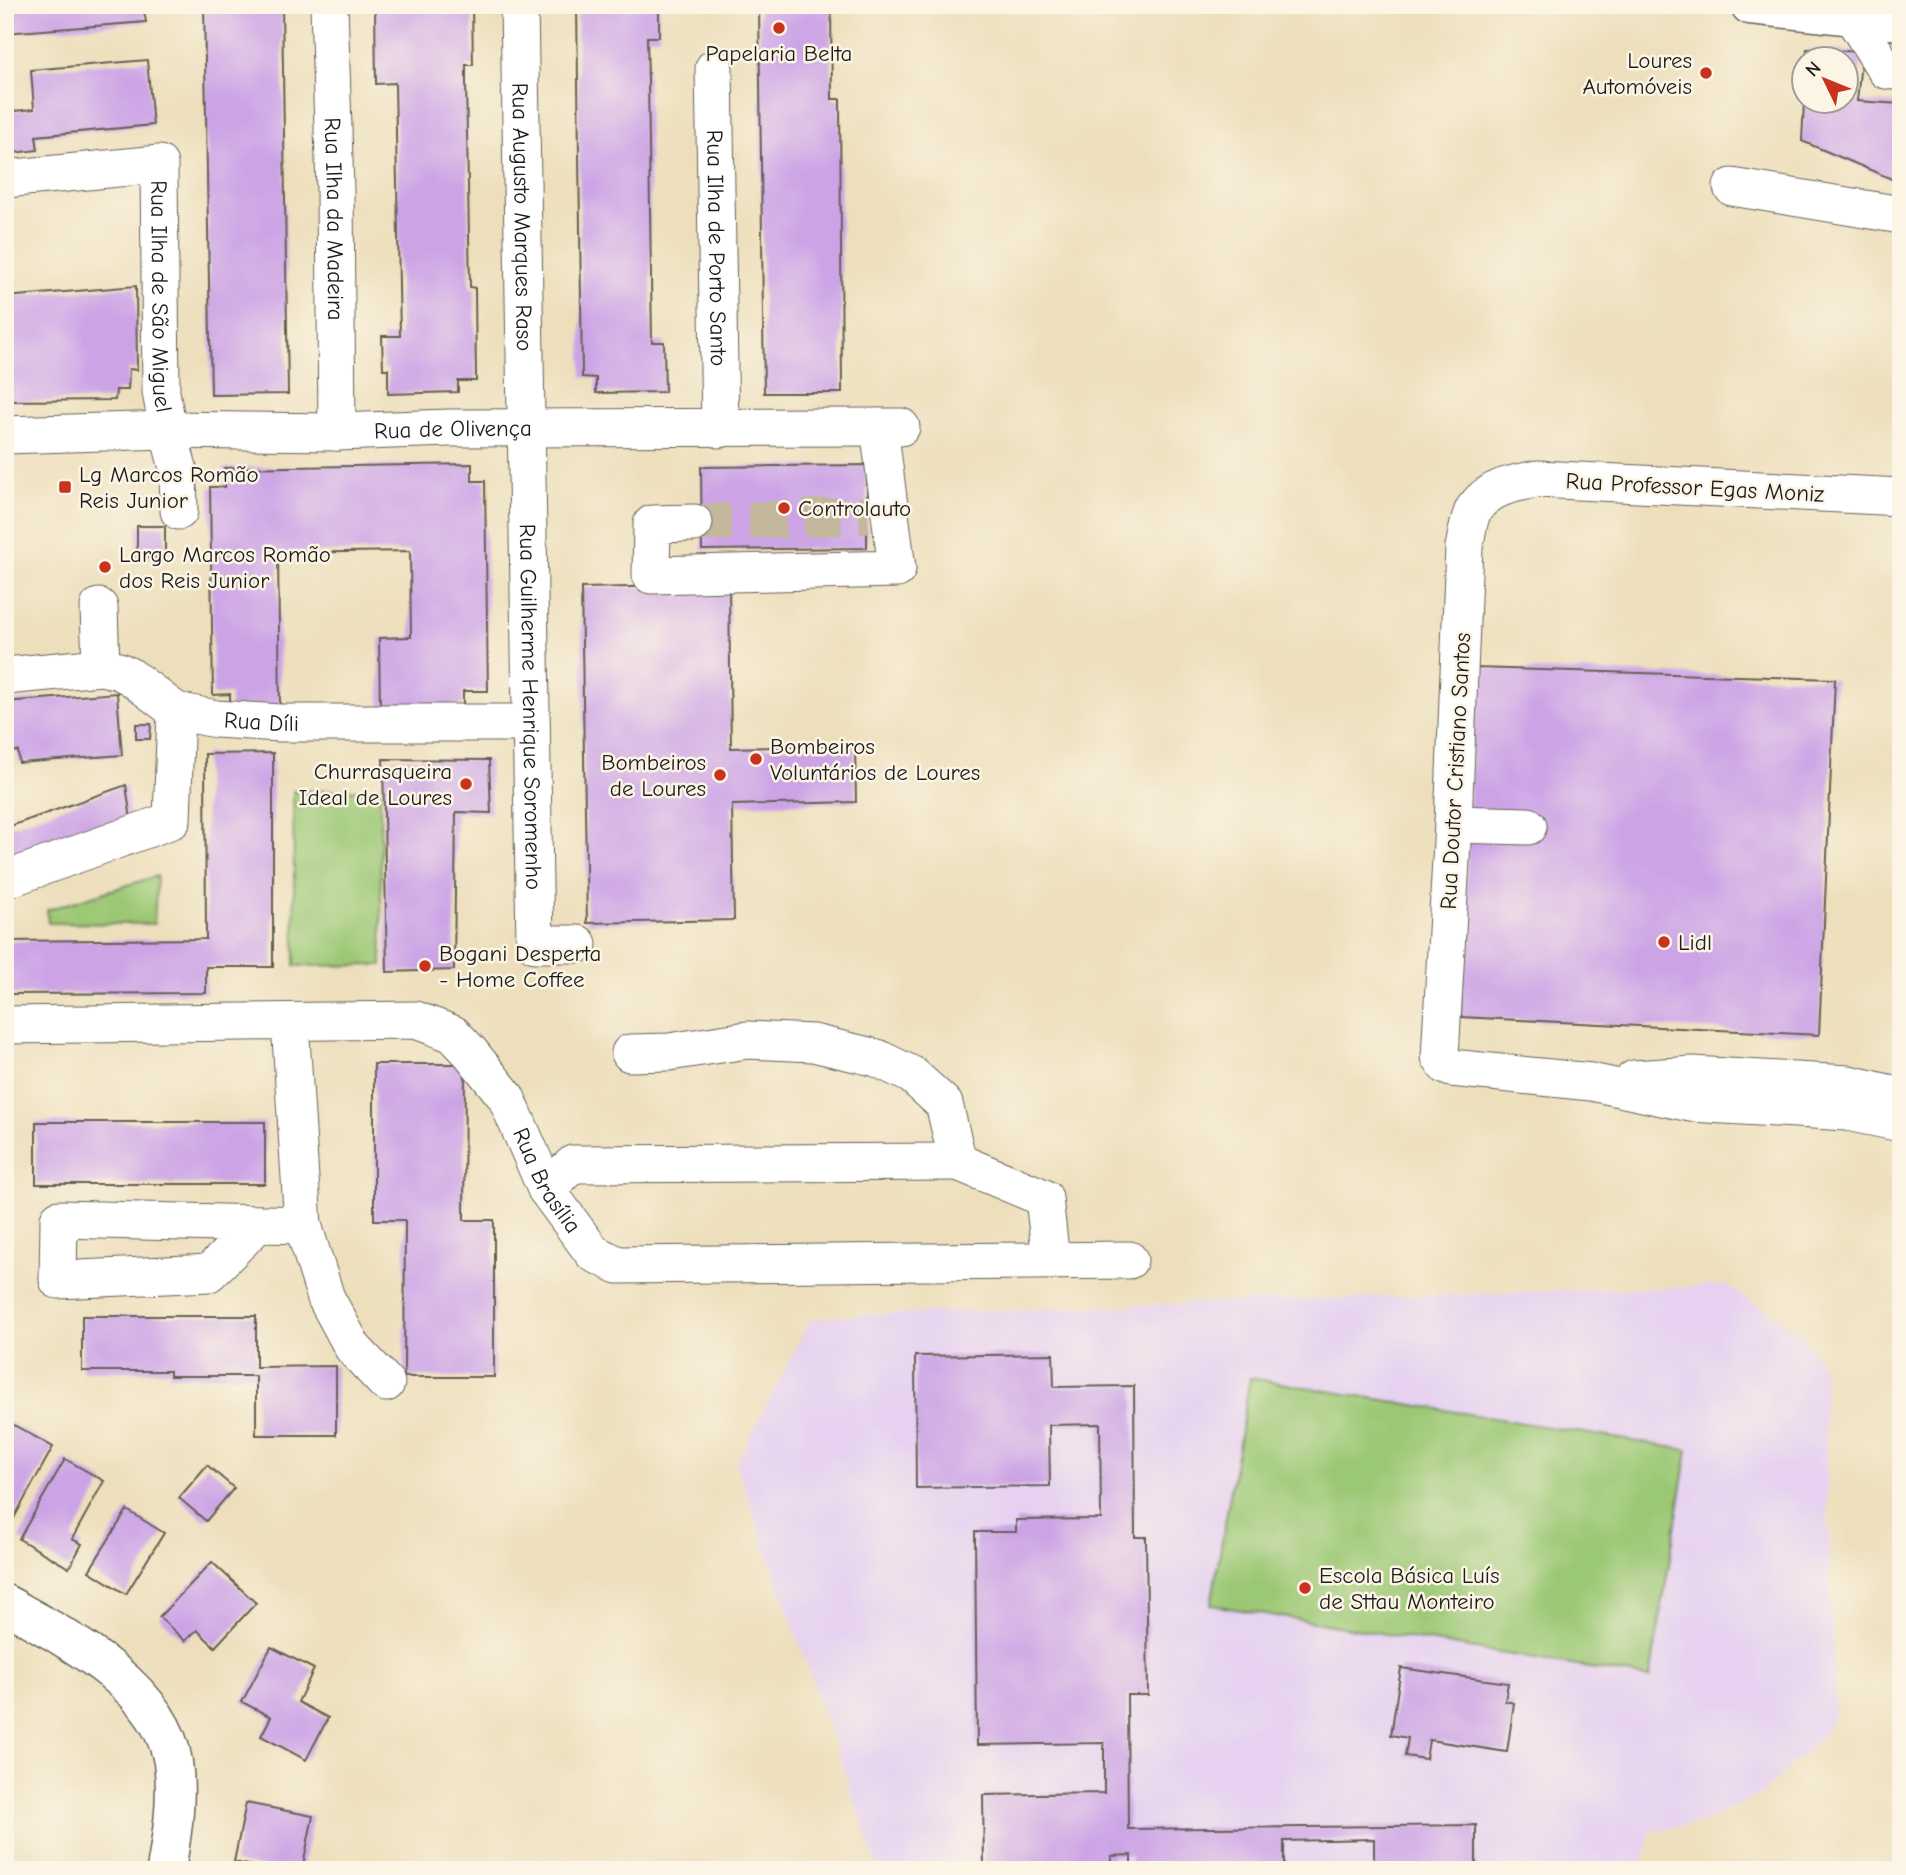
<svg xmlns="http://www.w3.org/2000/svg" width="1906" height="1875" font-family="'Comic Neue',sans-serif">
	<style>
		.built { fill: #e6d2f0 }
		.green { fill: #9bc875; stroke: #5c7248; stroke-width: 2 }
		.building { fill: #cca4e6 }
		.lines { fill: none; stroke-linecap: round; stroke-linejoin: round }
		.minor-tunnel { stroke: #c3b89c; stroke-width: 37; stroke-dasharray: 37 18; stroke-linecap: butt }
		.minor-casing { stroke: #656054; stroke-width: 39 }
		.major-casing { stroke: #656054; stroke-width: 41 }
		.minor { stroke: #fff; stroke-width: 37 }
		.major { stroke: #fff; stroke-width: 38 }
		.poi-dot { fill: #c8321e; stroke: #fcf5e5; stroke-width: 2.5 }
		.labels { text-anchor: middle; stroke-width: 5; stroke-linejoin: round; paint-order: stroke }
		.poi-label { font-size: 23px; fill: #1c1c1c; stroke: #fcf5e5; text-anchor: start }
		.street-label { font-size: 23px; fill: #1c1c1c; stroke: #fcf5e5 }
	</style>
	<rect width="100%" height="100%" fill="#fcf5e5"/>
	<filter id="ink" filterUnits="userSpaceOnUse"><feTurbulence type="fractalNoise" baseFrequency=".0143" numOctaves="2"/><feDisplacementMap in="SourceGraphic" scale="14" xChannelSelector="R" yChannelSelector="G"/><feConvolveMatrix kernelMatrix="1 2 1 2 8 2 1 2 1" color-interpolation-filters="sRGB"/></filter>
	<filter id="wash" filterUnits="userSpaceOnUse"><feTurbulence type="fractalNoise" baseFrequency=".00686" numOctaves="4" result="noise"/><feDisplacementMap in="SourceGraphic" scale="28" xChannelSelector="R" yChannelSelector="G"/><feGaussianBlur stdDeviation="1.57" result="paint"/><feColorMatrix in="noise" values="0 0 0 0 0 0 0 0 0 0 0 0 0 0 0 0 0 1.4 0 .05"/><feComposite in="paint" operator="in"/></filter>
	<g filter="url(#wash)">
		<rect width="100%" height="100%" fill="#eddfbc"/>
		<polygon class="built" points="1726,1285 1799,1332 1823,1367 1835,1712 1827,1731 1763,1793 1701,1823 1651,1831 1641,1870 879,1870 736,1464 811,1319 862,1315"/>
		<g class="green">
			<polygon points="380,790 382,965 295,966 293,791"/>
			<polygon points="157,876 154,924 48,923 47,910"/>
			<polygon points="1250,1378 1688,1450 1650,1678 1211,1605"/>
		</g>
		<g id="blocks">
			<g class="building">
				<polygon points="5,5 143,5 146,22 5,33"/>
				<polygon points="204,5 282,5 288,394 211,395"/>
				<polygon points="375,5 472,5 473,65 466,65 466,82 470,287 475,288 476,381 458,381 458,392 388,394 388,369 383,369 382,336 400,336 395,83 376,84"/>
				<polygon points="592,5 659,5 659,37 647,37 648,79 652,342 664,342 665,392 596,393 596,378 582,377 577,7"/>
				<polygon points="759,5 831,5 832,99 840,99 842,393 764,393"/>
				<polygon points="1807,49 1862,52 1857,101 1901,104 1901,183 1802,141 1804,102 1846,102 1846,60 1806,60"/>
				<polygon points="147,60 153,125 36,136 38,150 5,154 5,112 34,109 31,70"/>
				<polygon points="136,286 137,370 129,369 128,390 116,390 115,400 5,401 5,297"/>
				<polygon points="472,464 472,481 485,481 488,691 463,691 463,705 380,707 379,638 411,637 410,551 278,553 280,709 230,710 230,694 213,695 210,487 225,487 224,468"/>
				<polygon points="867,465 867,548 702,550 701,467"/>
				<polygon points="137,526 165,526 165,557 137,558"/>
				<polygon points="729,585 731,748 855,745 856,802 732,805 734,920 587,923 581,588"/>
				<polygon points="1474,668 1835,679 1819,1035 1461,1017"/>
				<polygon points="117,693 122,755 19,763 18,751 5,753 5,702"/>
				<polygon points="136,724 151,724 150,739 136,739"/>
				<polygon points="273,753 273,967 206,967 206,993 5,994 5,941 206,939 205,754"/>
				<polygon points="383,759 489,760 491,813 456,812 454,970 387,972"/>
				<polygon points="126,785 131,820 5,864 5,828"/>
				<polygon points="374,1064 465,1064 464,1220 494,1220 494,1377 404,1377 405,1220 374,1220"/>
				<rect x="36" y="1122" width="229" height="62"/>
				<polygon points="82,1316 256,1316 256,1367 336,1366 336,1435 256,1435 256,1376 170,1376 170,1371 82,1371"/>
				<polygon points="1053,1354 1054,1387 1134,1386 1135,1537 1146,1537 1148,1695 1127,1695 1128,1829 1476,1825 1476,1870 1374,1870 1374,1839 1284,1841 1284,1870 1131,1870 1131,1855 1111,1856 1111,1870 984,1870 983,1795 1104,1793 1104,1743 977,1745 975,1532 1016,1532 1016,1520 1101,1519 1100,1424 1049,1425 1050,1486 916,1488 915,1356"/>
				<polygon points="5,1420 53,1447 8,1529 5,1528"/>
				<polygon points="65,1459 104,1481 72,1539 82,1544 69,1568 19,1539"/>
				<polygon points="207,1465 234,1488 206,1521 179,1498"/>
				<polygon points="127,1510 164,1533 126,1594 89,1571"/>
				<polygon points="212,1562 256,1603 215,1647 197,1630 185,1641 159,1617"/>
				<polygon points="271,1647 314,1669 298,1702 328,1718 306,1760 261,1736 271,1717 242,1702"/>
				<polygon points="1401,1668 1508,1683 1505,1701 1514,1703 1507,1752 1429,1740 1426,1759 1405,1756 1408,1738 1391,1735"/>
				<polygon points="246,1803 313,1816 302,1870 273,1870 234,1862"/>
			</g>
		</g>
	</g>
	<g filter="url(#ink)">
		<use href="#blocks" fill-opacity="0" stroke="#656054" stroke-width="2"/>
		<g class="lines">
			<polyline class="minor-tunnel" points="694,523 868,515"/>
			<defs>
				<g id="minor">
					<path id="s1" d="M 329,5 L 335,190 L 337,432"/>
					<path id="s2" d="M 519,5 L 535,944 L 578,944"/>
					<polyline points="1852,16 1886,70 1901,72"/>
					<path id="s3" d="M 714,68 L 720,429"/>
					<path id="s4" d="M 5,179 L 159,164 L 161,392 L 168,430 L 178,468 L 179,511"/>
					<polyline points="1732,187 1901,215"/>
					<path id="s5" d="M 5,435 L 168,430 L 337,432 L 449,428 L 901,427"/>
					<path d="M 1901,497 L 1538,479 C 1514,483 1489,487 1474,509 C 1468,519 1467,536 1464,547 L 1453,824 L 1440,1057 L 1445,1065 L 1451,1068 L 1591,1082 L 1690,1103 L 1847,1112 L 1901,1123"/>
					<polyline points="694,523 652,524 651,575 897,569 879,427"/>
					<polyline points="99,607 101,667"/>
					<path id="s6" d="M 5,676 L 101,667 L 119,671 L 131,677 L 176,711 L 216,719 L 280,723 L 531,723"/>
					<polyline points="1453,824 1528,826"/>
					<polyline points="5,880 172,820 176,711"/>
					<polyline points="290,1022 303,1225 326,1298 353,1348 386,1383"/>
					<path id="s7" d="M 5,1025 L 416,1020 L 453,1034 L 470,1052 L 506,1097 L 546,1189 L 593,1253 L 618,1265 L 1129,1260"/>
					<polyline points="630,1053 669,1052 747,1040 813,1043 877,1058 912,1075 944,1104 958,1162 1044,1198 1051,1260"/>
					<polyline points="1634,1079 1693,1075 1849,1084 1901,1096"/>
					<polyline points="546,1189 573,1164 958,1162"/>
					<polyline points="257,1225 209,1273 58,1280 59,1219 303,1225"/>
				</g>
				<g id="major">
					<polyline points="1750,5 1901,21"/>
					<path d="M 5,1604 C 66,1638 161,1686 173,1762 C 178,1798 172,1835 166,1870"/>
				</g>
			</defs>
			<use href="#minor" class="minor-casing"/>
			<use href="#major" class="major-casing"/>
			<use href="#minor" class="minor"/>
			<use href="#major" class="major"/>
		</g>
	</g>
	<g class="poi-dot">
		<circle cx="779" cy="28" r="7"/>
		<circle cx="1706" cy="73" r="7"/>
		<rect x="58" y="480" width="14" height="14" rx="3.5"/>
		<circle cx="784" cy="508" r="7"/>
		<circle cx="105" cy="567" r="7"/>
		<circle cx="756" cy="759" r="7"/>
		<circle cx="720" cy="775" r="7"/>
		<circle cx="466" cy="784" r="7"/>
		<circle cx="1664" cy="942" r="7"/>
		<circle cx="425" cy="966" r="7"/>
		<circle cx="1305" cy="1588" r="7"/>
	</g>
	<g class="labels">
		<g class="poi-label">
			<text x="779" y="61" text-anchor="middle">Papelaria Belta</text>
			<text x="1692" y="68" text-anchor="end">Loures<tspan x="1692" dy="26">Automóveis</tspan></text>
			<text x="79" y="482">Lg Marcos Romão<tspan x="79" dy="26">Reis Junior</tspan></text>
			<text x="798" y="516">Controlauto</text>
			<text x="119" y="562">Largo Marcos Romão<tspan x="119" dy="26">dos Reis Junior</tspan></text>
			<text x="770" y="754">Bombeiros<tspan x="770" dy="26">Voluntários de Loures</tspan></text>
			<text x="706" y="770" text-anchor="end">Bombeiros<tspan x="706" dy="26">de Loures</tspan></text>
			<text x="452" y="779" text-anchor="end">Churrasqueira<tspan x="452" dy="26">Ideal de Loures</tspan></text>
			<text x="1678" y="950">Lidl</text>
			<text x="439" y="961">Bogani Desperta<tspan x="439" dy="26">- Home Coffee</tspan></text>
			<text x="1319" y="1583">Escola Básica Luís<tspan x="1319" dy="26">de Sttau Monteiro</tspan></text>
		</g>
		<g class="street-label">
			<text dy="8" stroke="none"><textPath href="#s2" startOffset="212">Rua Augusto Marques Raso</textPath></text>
			<text dy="8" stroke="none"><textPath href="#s1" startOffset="214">Rua Ilha da Madeira</textPath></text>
			<text dy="8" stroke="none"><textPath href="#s3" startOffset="180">Rua Ilha de Porto Santo</textPath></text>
			<text dy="8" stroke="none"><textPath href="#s4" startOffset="287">Rua Ilha de São Miguel</textPath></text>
			<text dy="8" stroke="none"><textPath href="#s5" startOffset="448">Rua de Olivença</textPath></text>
			<text transform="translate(1695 487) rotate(3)" y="8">Rua Professor Egas Moniz</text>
			<text dy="8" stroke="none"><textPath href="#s2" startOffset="702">Rua Guilherme Henrique Soromenho</textPath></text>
			<text dy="8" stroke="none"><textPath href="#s6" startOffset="271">Rua Díli</textPath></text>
			<text transform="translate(1455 771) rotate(-87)" y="8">Rua Doutor Cristiano Santos</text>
			<text dy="8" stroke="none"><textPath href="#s7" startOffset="626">Rua Brasília</textPath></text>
		</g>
	</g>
	<rect width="1906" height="1875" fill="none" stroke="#fcf5e5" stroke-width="28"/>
	<g transform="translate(1825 80) rotate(313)"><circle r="33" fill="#fcf5e5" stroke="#a29e95" stroke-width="2"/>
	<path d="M0-5L12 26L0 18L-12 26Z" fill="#c8321e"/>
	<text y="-10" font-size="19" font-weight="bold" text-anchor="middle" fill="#1c1c1c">N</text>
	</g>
</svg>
